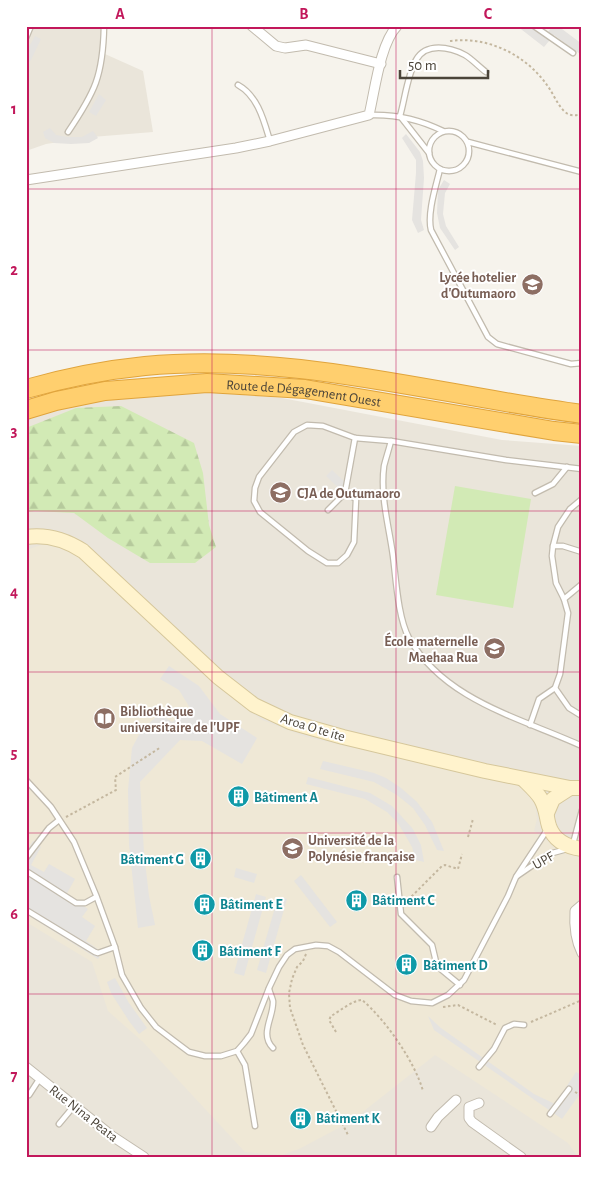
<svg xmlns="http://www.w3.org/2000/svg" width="608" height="1183" font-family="'Alegreya Sans',sans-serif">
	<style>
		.residential { fill: #eae5da }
		.education { fill: #efe8d6 }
		.forest { fill: url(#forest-firs) }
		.park { fill: #d2eab5 }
		.parking { fill: #e5e3e0 }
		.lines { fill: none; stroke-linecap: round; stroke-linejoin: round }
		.lane-casing { stroke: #c2bbae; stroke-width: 7 }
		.street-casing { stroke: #c2bbae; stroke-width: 11 }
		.secondary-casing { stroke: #d6c79b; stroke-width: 16 }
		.highway-casing { stroke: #e0a43c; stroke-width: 20 }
		.path { stroke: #c4b79f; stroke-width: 2; stroke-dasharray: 2.5 2.5; stroke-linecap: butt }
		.lane { stroke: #fff; stroke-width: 4.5 }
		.street { stroke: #fff; stroke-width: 9 }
		.secondary { stroke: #fff3cd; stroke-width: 14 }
		.highway { stroke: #ffcf6e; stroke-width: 18 }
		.grid { fill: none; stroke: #c2185b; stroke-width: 1; stroke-opacity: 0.55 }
		.labels { text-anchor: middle; stroke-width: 4; stroke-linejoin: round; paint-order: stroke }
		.education-label { font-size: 14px; font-weight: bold; fill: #785e54; stroke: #fff; text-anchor: start }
		.street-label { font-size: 14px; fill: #4b4439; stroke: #fff }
		.culture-label { font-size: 14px; font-weight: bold; fill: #0d838f; stroke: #fff; text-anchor: start }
		.neatline { fill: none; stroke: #c2185b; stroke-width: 2 }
		.grid-label { font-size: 16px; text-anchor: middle; font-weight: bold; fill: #c2185b }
	</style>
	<defs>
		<pattern id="forest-firs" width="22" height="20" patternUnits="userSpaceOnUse" patternTransform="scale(1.25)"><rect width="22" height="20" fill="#d2eab5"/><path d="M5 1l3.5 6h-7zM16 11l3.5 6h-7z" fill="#b6ca9c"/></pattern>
	</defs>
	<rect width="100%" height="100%" fill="#f6f3ec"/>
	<g class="residential">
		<polygon points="26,26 105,26 105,54 143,71 153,132 92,137 46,144 26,151"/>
		<polygon points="206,392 282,398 502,440 582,446 582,1157 26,1157 26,417 118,395"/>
	</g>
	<polygon class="education" points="47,543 77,549 222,686 238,703 262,720 306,737 520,784 531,791 535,802 537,819 534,831 563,852 582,851 582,1157 578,1157 568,1143 435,1055 350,1122 299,1149 282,1155 245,1152 143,1042 108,1011 92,962 26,922 26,550"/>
	<polygon class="forest" points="121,406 194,443 203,473 209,525 216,547 195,563 150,563 108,538 74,513 35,511 26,512 26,428 76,408"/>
	<polygon class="park" points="455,486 531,499 513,608 436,595"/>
	<g class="parking">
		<polygon points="517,26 538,26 547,33 553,26 558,26 582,44 582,53 580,54 554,35 544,47"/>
		<polygon points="35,36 41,39 31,60 26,66 26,52"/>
		<polygon points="99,94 106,100 96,116 89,112"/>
		<polygon points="50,128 56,135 67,137 82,137 93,131 98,138 89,143 71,144 54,143 45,138 43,132"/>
		<polygon points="406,134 420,152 423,161 424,178 421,220 424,230 418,233 412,220 416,173 416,160 402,138"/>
		<polygon points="444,180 450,184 445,193 443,214 446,226 459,247 455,250 440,228 437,213 438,190"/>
		<polygon points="332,470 348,485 342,491 326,476"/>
		<polygon points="169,666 199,686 220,714 257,738 242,764 202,741 180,740 140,782 144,853 149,896 155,925 138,928 129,845 128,790 132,748 142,729 160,714 172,722 190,708 179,690 160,679"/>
		<polygon points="323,761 374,773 386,778 401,788 417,802 432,822 444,851 437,850 425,825 413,808 397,795 374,782 320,769"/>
		<polygon points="308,777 370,793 392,806 413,829 421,845 424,862 416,860 412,847 404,833 397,822 387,812 365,799 306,784"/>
		<polygon points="33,841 41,847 31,865 44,872 49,864 75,879 66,895 88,909 82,917 95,926 86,941 102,952 98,959 26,914 26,852"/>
		<polygon points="236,868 257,874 254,883 234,877"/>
		<polygon points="301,875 337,922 330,927 294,881"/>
		<polygon points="256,894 266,897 244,976 234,973"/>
		<polygon points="278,897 287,899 266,973 257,970"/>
		<polygon points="115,978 129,1003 147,1028 139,1034 129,1021 111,993 107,982"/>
		<polygon points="428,1016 441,1028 534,1094 555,1104 576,1072 582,1075 582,1091 562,1119 434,1030"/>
	</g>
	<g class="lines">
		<defs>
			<g id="lane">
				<polyline points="534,26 573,53"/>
				<polyline points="26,38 31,26"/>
				<path d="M 238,85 C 258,96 264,121 270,141"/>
				<path d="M 369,115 C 396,114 419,119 443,131"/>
				<path d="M 400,116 C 405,99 407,76 416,60 C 426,42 450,47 465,55 C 472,59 479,67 486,72"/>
				<polyline points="400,116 429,153"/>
				<circle cx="449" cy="151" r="20"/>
				<path d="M 68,132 C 95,92 103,76 104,26"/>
				<polyline points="468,142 582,172"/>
				<path d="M 440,169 C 436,186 427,213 431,230 L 488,337 L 497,344 L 571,364 L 582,363"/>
				<path d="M 391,441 C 389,449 386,458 384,466 C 380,497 389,526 393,556 C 396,579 398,618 409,638 C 445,701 521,718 582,746"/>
				<polyline points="345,493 355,438"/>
				<polyline points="535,493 553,484 567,467"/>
				<polyline points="328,510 345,493 356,499 354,542 347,555 338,563 327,563 308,551 260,512 254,501 255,488 259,477 294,432 307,425 323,426 355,438 391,441 506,460 582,469"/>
				<polyline points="553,546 563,546 582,552"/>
				<polyline points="564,599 582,584"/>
				<polyline points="555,688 569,708 582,716"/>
				<polyline points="530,725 539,699 555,688 560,674 568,613 564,599 556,583 552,556 553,546 558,527 570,509 582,499"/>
				<polyline points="26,780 51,807 74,842 96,895 115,947 122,975 141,1008 156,1027 173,1040 189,1052 205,1056 221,1056 237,1051 244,1043 251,1034 269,988 279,967 287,955 295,949 316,945 328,946 339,952 395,995 411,1001 432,1003 448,995 464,980 508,896 516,877 547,830"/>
				<polyline points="574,840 582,810"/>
				<polyline points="26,858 49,828 59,820"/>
				<polyline points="26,871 76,903 85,903 96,897"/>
				<polyline points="517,876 549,854 567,849"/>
				<polyline points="397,877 401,914 432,945 437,966 460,985"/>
				<polyline points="26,910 95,952 98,953 115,947"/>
				<path d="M 269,989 C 270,993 272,997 273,1001 C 274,1017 259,1034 273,1048"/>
				<polyline points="237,1051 245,1065 255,1126"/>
				<polyline points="479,1067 494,1049 505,1028 514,1024 524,1025"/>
				<polyline points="29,1095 40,1078"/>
				<polyline points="550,1114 569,1089"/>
				<polyline points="59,1124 74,1106"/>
			</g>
			<g id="street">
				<polyline points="252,26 276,46 285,48 306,45 381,64"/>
				<path d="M 26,180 L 236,148 L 270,141 L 369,115 C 375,90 380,44 397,26"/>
				<path d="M 582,905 L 575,911 C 574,926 575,939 582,953"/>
				<polyline points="26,1067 112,1136 144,1157"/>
				<polyline points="479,1103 469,1107 469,1118 472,1122 521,1157"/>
				<polyline points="431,1127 438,1117 456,1100"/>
			</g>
			<g id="secondary">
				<path d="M 26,537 C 47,534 66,540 83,551 L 218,677 L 254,705 L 290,722 L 343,737 L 485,771 L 570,788 L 582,788"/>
				<path d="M 523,779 C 529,785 537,792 541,799 C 547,810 546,816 549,826 C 554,841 567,847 582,849"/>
				<polyline points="547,813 553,799 570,788"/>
			</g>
			<g id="highway">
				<path d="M 26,389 C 65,378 105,370 145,366 C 291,352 438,395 582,414"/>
				<path id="s1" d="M 26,410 L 56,401 L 105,391 L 207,383 L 305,389 L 554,431 L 582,434"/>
			</g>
		</defs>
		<use href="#lane" class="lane-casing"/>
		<use href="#street" class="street-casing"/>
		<use href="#secondary" class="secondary-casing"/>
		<use href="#highway" class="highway-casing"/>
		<g class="path">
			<path d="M 450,41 C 487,36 525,54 547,85 C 553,93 557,104 564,111 C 569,116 575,116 582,114"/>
			<polyline points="66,817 116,790 115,777 161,747"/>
			<polyline points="468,837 473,819"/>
			<polyline points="408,900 442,866 445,865 458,869 462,854"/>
			<polyline points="306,954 303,961 297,967 292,979 289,993 290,1008 303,1045 348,1135"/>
			<polyline points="443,1007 458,1005 497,1025"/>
			<polyline points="531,1022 582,1000"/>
			<path d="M 336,1032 L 329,1020 L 331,1016 C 340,1011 353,1000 362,1000 C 385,1019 415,1062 423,1091"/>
			<polyline points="575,1092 582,1096"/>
		</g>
		<use href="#lane" class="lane"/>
		<use href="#street" class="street"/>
		<use href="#secondary" class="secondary"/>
		<use href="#highway" class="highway"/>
	</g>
	<path class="grid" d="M 212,26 L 212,1157M 396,26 L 396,1157M 26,189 L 582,189M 26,350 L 582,350M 26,511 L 582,511M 26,672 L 582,672M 26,833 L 582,833M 26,994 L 582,994"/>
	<defs>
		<symbol id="school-disc" viewBox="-11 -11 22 22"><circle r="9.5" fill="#8d6e63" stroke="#fff"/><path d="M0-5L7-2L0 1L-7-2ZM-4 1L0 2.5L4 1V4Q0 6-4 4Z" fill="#fff"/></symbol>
		<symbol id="library-disc" viewBox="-11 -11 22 22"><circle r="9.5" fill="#8d6e63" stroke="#fff"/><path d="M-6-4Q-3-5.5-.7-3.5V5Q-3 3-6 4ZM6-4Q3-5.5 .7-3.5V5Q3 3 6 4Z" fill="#fff"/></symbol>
		<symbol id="building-disc" viewBox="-11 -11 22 22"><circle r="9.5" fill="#0f9aa8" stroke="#fff"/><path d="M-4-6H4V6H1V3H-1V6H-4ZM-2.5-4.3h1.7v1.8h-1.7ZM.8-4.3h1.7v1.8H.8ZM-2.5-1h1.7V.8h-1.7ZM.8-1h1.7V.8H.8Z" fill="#fff"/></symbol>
		<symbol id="university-disc" viewBox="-11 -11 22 22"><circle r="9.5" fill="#8d6e63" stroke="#fff"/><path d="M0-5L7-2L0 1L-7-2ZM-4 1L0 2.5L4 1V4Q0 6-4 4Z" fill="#fff"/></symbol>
	</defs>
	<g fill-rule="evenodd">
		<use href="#school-disc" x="520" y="272" width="25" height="25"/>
		<use href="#school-disc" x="268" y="480" width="25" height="25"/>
		<use href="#school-disc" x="482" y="636" width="25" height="25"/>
		<use href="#library-disc" x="92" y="706" width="25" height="25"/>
		<use href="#building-disc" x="226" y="784" width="25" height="25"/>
		<use href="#university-disc" x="280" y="836" width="25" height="25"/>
		<use href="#building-disc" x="188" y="846" width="25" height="25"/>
		<use href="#building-disc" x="344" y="888" width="25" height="25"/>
		<use href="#building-disc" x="192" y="892" width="25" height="25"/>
		<use href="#building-disc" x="190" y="938" width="25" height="25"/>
		<use href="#building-disc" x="394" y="952" width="25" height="25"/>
		<use href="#building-disc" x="288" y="1106" width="25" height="25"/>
	</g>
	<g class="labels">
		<g class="education-label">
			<text x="516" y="282" text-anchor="end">Lycée hotelier<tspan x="516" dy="16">d'Outumaoro</tspan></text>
			<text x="297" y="498">CJA de Outumaoro</text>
			<text x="478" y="646" text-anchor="end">École maternelle<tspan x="478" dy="16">Maehaa Rua</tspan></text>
			<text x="120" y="716">Bibliothèque<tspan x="120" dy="16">universitaire de l'UPF</tspan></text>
			<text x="308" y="845">Université de la<tspan x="308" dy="16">Polynésie française</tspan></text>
		</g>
		<g class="street-label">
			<text dy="5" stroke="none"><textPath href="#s1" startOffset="281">Route de Dégagement Ouest</textPath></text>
			<text transform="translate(313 727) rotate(17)" y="5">Aroa O te ite</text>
			<text transform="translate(543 860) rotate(-29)" y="5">UPF</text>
			<text transform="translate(84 1113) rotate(38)" y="5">Rue Nina Peata</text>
		</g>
		<g class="culture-label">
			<text x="254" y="802">Bâtiment A</text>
			<text x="184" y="864" text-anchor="end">Bâtiment G</text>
			<text x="372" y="905">Bâtiment C</text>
			<text x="220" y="909">Bâtiment E</text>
			<text x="219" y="956">Bâtiment F</text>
			<text x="423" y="970">Bâtiment D</text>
			<text x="316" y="1123">Bâtiment K</text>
		</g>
	</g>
	<rect width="608" height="1183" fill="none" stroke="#ffffff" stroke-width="55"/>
	<path d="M400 70v8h88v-8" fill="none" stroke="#4b4439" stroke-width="2.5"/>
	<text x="408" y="70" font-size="15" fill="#4b4439" stroke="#ffffff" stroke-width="4" paint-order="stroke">50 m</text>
	<rect x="28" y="28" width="552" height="1128" class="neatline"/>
	<g class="grid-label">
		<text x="120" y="19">A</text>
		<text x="304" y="19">B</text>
		<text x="488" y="19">C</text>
		<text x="14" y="114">1</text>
		<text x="14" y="275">2</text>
		<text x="14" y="436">3</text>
		<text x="14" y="597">4</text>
		<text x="14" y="758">5</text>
		<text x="14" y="919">6</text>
		<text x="14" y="1081">7</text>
	</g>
</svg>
